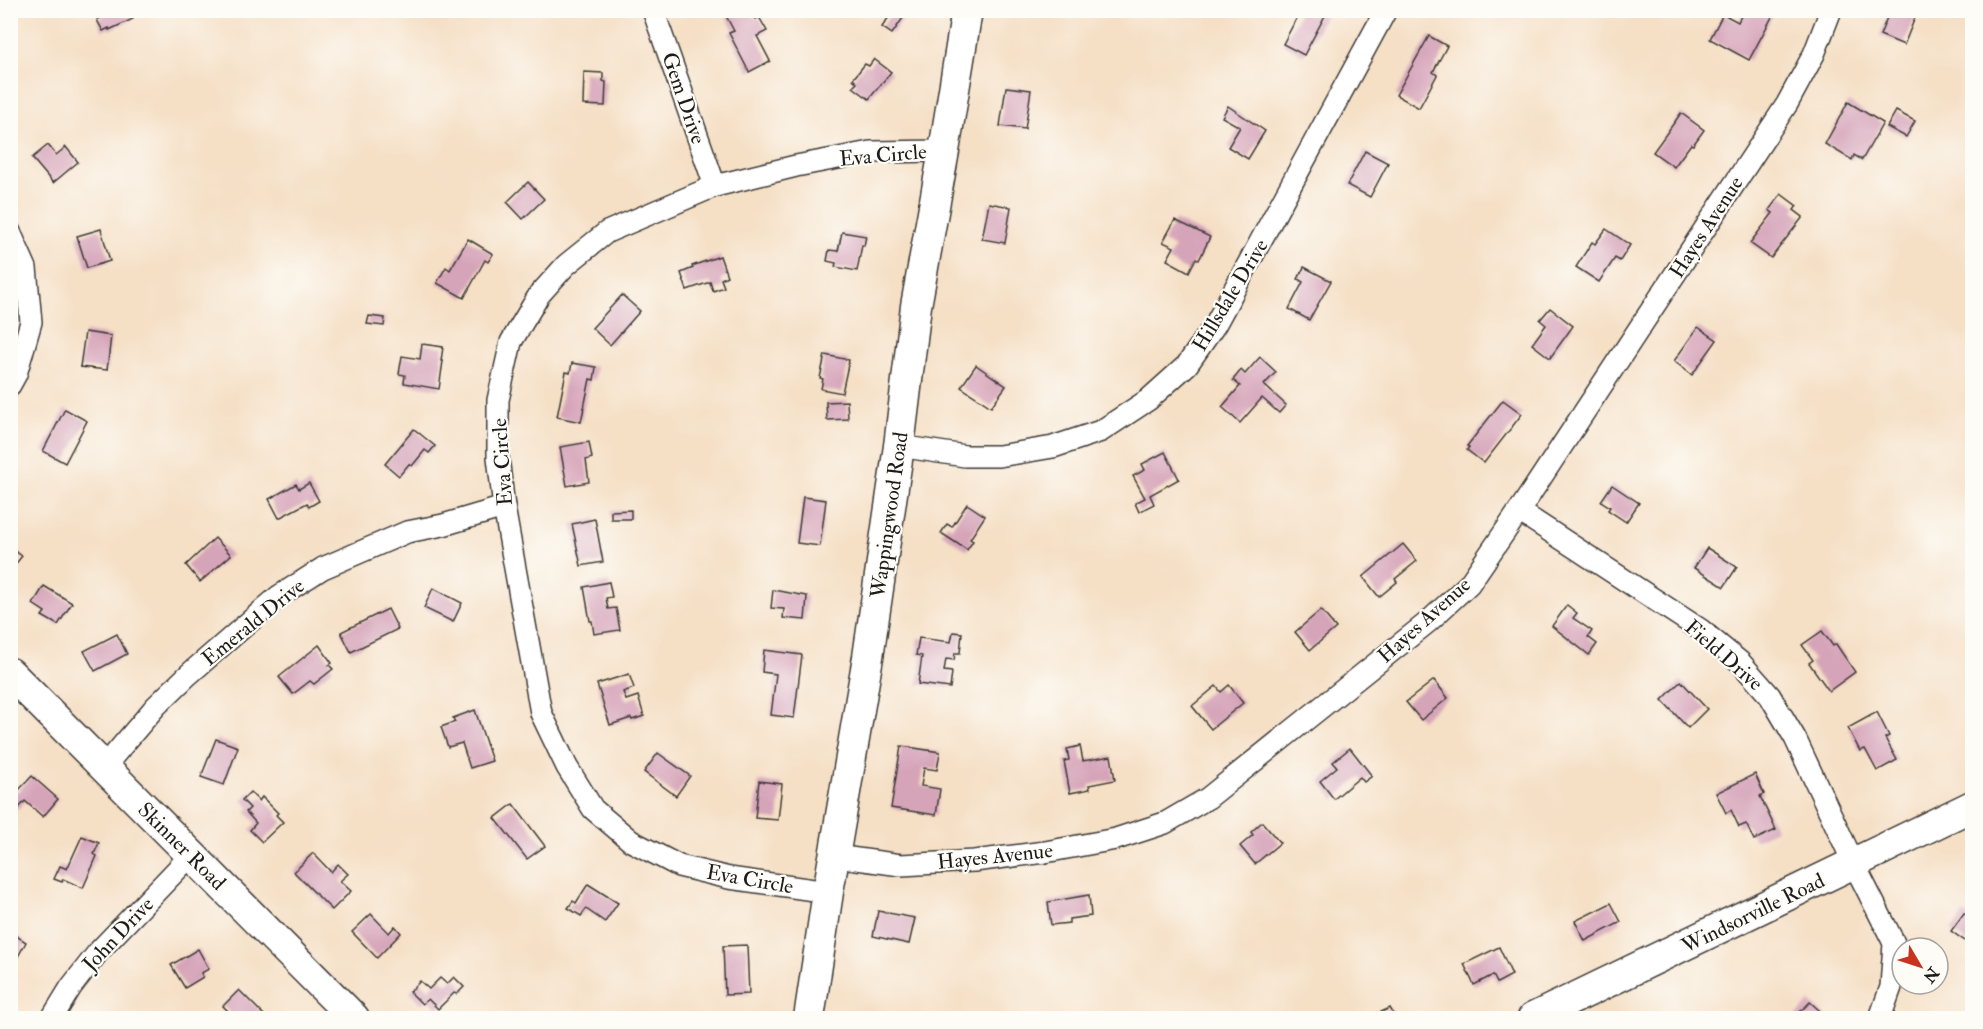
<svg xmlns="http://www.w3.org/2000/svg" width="1983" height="1029" font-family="'IM FELL Double Pica',serif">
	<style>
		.building { fill: #d6a4b9 }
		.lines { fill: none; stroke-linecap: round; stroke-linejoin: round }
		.street-casing { stroke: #3d3935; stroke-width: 24 }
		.secondary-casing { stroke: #3d3935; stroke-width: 33 }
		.street { stroke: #fff; stroke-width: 21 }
		.secondary { stroke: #fff; stroke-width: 30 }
		.labels { text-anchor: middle; stroke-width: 4.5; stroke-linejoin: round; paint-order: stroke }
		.street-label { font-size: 21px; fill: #1c1c1c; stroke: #fdfcf7 }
	</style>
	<rect width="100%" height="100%" fill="#fdfcf7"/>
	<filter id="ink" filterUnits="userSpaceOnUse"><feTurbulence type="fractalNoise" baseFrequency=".0167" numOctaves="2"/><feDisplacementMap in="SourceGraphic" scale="12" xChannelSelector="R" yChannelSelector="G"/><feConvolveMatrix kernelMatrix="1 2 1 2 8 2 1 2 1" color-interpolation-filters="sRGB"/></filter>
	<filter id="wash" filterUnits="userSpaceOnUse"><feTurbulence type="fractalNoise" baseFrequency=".008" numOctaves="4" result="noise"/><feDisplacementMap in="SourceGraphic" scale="24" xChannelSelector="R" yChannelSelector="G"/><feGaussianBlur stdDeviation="1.35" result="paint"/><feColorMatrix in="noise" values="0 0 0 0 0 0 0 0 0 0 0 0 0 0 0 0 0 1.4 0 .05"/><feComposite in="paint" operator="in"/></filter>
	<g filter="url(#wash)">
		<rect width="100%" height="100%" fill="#f5dfc5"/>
		<g id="blocks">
			<g class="building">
				<polygon points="101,10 129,10 133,19 109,30 109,28 103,31 97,20 104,16"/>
				<polygon points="730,10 751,10 756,19 759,17 767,31 757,36 770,61 749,72 729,33 734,31 725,14"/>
				<polygon points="1301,10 1328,10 1304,55 1283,44"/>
				<polygon points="1744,10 1763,10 1773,15 1749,60 1710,39 1723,14 1738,22"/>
				<polygon points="1890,10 1918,10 1904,45 1880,35"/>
				<polygon points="893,11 903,18 892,34 882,27"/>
				<polygon points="1429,36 1447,46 1433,72 1437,75 1419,108 1396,95"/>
				<polygon points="874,59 891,72 869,99 853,87 857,83 853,79 865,64 869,66"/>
				<polygon points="584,72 603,73 603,81 606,82 605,106 583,105"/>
				<polygon points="1006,87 1031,90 1025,129 1000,126"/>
				<polygon points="1848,102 1883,123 1862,160 1854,155 1852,160 1825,144"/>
				<polygon points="1228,106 1265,131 1248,159 1228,147 1240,127 1222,117"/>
				<polygon points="1896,111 1915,121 1906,137 1887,127"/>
				<polygon points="1681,113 1704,130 1693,145 1691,144 1674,167 1653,152"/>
				<polygon points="48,145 56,155 66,147 78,162 53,183 32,158"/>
				<polygon points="1365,151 1388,163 1370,197 1347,185"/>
				<polygon points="528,182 544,199 523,219 507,202"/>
				<polygon points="1781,194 1797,206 1794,210 1803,217 1771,258 1750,243 1773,213 1769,210"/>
				<polygon points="989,203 1011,207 1005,243 982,239"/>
				<polygon points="1175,220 1210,237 1199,260 1196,258 1189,272 1167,260 1174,247 1163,242"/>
				<polygon points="101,229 110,261 87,268 77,236"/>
				<polygon points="1606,229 1630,245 1620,261 1615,258 1599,282 1576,267 1592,242 1595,244"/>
				<polygon points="842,232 866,236 864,246 862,245 857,271 835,267 836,263 827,261 829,250 838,251"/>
				<polygon points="468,239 493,254 488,262 485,260 464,298 437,283 446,267 450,270"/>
				<polygon points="720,256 727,276 721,279 724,287 713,291 710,282 687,290 681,273 693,268 692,266"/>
				<polygon points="1304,267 1331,281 1309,320 1289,309 1303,282 1298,279"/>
				<polygon points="622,295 640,311 610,345 592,328"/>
				<polygon points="1550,308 1573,326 1550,358 1532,344 1546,325 1540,320"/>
				<polygon points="369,316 385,318 384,326 367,324"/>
				<polygon points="1698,327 1717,340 1692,375 1674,361"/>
				<polygon points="85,332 111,336 107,370 80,367"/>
				<polygon points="422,344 443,347 441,361 443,361 439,389 404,383 405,375 399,374 402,356 420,359"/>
				<polygon points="825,355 849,360 842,393 821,389 823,379 820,378"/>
				<polygon points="1260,357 1276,372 1264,385 1286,405 1279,413 1262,398 1240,423 1222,407 1240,386 1233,380 1241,370 1245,374"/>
				<polygon points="572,363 596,367 594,380 590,379 581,422 557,417 566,372 570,373"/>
				<polygon points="976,365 1006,386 991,407 961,387"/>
				<polygon points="1503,400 1522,414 1484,463 1467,450 1469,447 1467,446"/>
				<polygon points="847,401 848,419 827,420 826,402"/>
				<polygon points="65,409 87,421 65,463 43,451"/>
				<polygon points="414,429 435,446 429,453 425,450 412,466 409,464 399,476 385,464"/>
				<polygon points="589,442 592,458 586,460 589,482 567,486 560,447"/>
				<polygon points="1165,452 1179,479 1150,495 1154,504 1139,512 1135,503 1145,498 1133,476 1145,470 1142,464"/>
				<polygon points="309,483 319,501 309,507 307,503 279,518 269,499 296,484 299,489"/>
				<polygon points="1612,485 1639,503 1626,522 1608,510 1610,507 1601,501"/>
				<polygon points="803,497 826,500 820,546 797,543"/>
				<polygon points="967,504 985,516 970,539 973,541 967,550 941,533 947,524 952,527"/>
				<polygon points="631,510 631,519 611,519 611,511"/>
				<polygon points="595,519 603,562 581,566 572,524"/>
				<polygon points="215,538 231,555 200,582 186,565"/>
				<polygon points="1403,544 1417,561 1395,579 1397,582 1379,597 1363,577"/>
				<polygon points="10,548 22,556 10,571"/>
				<polygon points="1707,548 1737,567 1724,587 1694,568"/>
				<polygon points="609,582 612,597 606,598 608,609 616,608 620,630 594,634 592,621 590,621 584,587"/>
				<polygon points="44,586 72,603 58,625 42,616 45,612 33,604"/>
				<polygon points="433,588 462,603 453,622 424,608"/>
				<polygon points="773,590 807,596 805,620 783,618 784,609 771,608"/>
				<polygon points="1567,605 1577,613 1573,618 1592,631 1588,637 1597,644 1589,655 1552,626"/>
				<polygon points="388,609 398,629 351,652 341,632"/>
				<polygon points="1321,610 1336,628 1310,650 1295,632"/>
				<polygon points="1822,631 1833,646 1836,644 1855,672 1829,691 1809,663 1813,660 1802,645"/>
				<polygon points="953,632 962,633 960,653 955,653 954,660 946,659 944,671 952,672 950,688 918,684 922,656 916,655 919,638 951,642"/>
				<polygon points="117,634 127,654 95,671 84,651"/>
				<polygon points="319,645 332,663 329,665 333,669 314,684 310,681 293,694 279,677"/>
				<polygon points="764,650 802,655 794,718 771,715 776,674 762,672"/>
				<polygon points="629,674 634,688 623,692 626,700 638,696 644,716 632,720 631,718 610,725 597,684"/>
				<polygon points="1434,680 1448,698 1421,720 1406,702"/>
				<polygon points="1681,681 1707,709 1688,728 1662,700"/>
				<polygon points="1229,685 1243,703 1211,729 1192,706 1216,686 1221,692"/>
				<polygon points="475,710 492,761 470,768 462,743 448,747 441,727 455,722 453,718"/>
				<polygon points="1877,712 1889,736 1885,738 1897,760 1877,771 1865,749 1860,751 1848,728"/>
				<polygon points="216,739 238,747 224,785 201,777"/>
				<polygon points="901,746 940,752 937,770 924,768 921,786 940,789 936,815 891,808"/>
				<polygon points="1080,746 1083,761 1111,756 1115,780 1089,785 1090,789 1070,793 1064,761 1069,760 1067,749"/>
				<polygon points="1350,748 1372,776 1364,782 1360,777 1334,799 1320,781 1337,767 1333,762"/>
				<polygon points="658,753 690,776 676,796 644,772"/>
				<polygon points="1755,774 1764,794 1760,796 1776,830 1754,840 1746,824 1739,827 1731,810 1726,813 1716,793"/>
				<polygon points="32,776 58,799 43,817 25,801 18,809 10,803 10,794 15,790 17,792"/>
				<polygon points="759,781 782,784 778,820 755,818"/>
				<polygon points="250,792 259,801 262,797 278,813 276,815 283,822 262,842 250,830 256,823 246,812 250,808 242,800"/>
				<polygon points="513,804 545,846 527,859 495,818"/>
				<polygon points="1262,822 1280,843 1255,864 1240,846 1253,835 1251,832"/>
				<polygon points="82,836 99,843 94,854 97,856 83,888 63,879 62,882 54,879 60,866 67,869"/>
				<polygon points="313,853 331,872 338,864 348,874 340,881 351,891 332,910 294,872"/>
				<polygon points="588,884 618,903 605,922 586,909 581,916 568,908 573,901 576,903"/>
				<polygon points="1089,895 1091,916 1069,919 1069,923 1051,925 1048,902"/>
				<polygon points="1611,903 1621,922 1585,941 1575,921"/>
				<polygon points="878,911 915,918 909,944 873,936"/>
				<polygon points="1964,913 1972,919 1972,946 1951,931"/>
				<polygon points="371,914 389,933 395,926 401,933 377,958 352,932"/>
				<polygon points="10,932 26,942 10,971"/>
				<polygon points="747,945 749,994 725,995 723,946"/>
				<polygon points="1499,947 1512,975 1497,983 1493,975 1474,985 1464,964"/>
				<polygon points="198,949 209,969 201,973 203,977 185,988 171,965"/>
				<polygon points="454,977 464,987 457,994 454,993 438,1009 428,999 422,1004 410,992 420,981 429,989 440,978 447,984"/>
				<polygon points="239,990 267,1018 235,1018 223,1006"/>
				<polygon points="1810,1002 1828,1018 1794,1018"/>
				<polygon points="1390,1008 1396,1018 1368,1018"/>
			</g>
		</g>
	</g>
	<g filter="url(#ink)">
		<use href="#blocks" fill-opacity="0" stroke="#3d3935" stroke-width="1.5"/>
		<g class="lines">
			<defs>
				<g id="street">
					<polyline points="653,10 715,186"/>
					<polyline points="10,232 26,268 31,322 16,374 10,385"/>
					<polyline points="899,446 965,456 999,456 1053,447 1101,431 1148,400 1187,365 1215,325 1386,10"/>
					<polyline points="1519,511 1701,630 1740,662 1770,696 1795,738 1854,864 1894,943 1891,987 1880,1018"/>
					<polyline points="104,767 156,706 188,675 279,596 323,568 407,532 443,525 504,507"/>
					<polyline points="835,856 901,865 974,861 1045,852 1116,839 1165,823 1208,798 1428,622 1469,584 1519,511 1787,104 1814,54 1831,10"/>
					<polyline points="828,892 729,878 679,866 631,841 593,809 567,767 541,713 504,507 498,457 498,400 511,342 539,295 566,265 607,232 715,186 796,166 870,152 944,151"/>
					<polyline points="52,1018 71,987 99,951 191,855"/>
				</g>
				<g id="secondary">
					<polyline points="10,673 354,1018"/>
					<polyline points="809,1018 828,892 868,657 899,446 916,306 944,151 967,10"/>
					<polyline points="1533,1018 1972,806"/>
				</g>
			</defs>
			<use href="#street" class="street-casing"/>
			<use href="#secondary" class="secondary-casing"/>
			<use href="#street" class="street"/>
			<use href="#secondary" class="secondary"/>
		</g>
	</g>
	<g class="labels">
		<g class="street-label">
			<text transform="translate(684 98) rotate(71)" y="7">Gem Drive</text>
			<text transform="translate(883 155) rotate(-5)" y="7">Eva Circle</text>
			<text transform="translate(1706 227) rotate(-57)" y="7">Hayes Avenue</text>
			<text transform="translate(1230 295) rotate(-59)" y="7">Hillsdale Drive</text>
			<text transform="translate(502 462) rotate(-94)" y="7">Eva Circle</text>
			<text transform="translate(889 515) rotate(-82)" y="7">Wappingwood Road</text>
			<text transform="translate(1424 620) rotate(-42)" y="7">Hayes Avenue</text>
			<text transform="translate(253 622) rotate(-39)" y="7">Emerald Drive</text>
			<text transform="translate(1724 655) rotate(41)" y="7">Field Drive</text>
			<text transform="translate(182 846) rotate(45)" y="7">Skinner Road</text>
			<text transform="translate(995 856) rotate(-6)" y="7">Hayes Avenue</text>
			<text transform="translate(750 879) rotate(10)" y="7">Eva Circle</text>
			<text transform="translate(1753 913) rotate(-26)" y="7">Windsorville Road</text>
			<text transform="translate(118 934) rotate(-47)" y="7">John Drive</text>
		</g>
	</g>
	<rect width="1983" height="1029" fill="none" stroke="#fdfcf7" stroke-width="36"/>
	<g transform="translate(1920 966) rotate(129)"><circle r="28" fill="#fdfcf7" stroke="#a3a29f" stroke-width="1.5"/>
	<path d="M0-4.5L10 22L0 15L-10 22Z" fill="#c8321e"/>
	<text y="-9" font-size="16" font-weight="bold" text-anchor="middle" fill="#1c1c1c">N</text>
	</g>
</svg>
